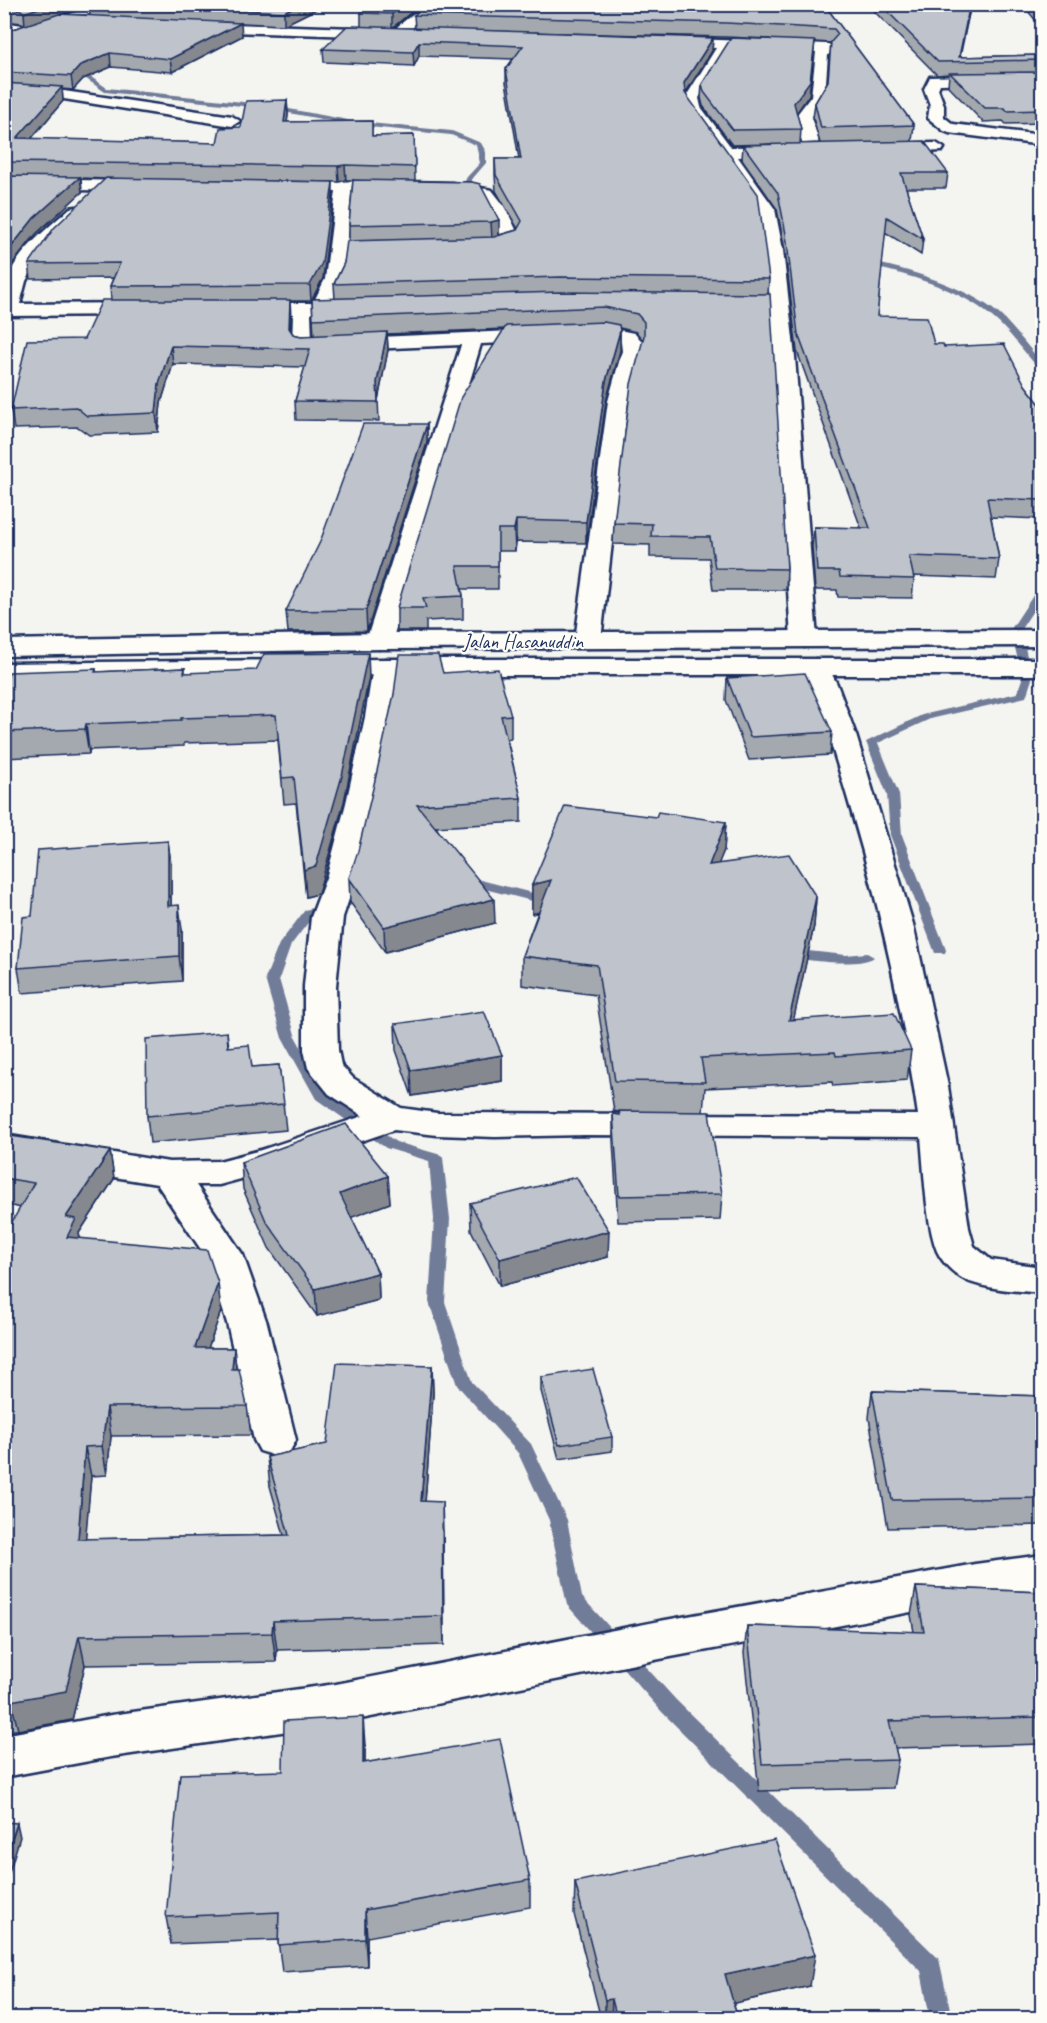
<svg xmlns="http://www.w3.org/2000/svg" width="1047" height="2023" font-family="Caveat,sans-serif">
	<style>
		.lines { fill: none; stroke-linecap: round; stroke-linejoin: round }
		.stream { fill: #717c98; fill-rule: evenodd }
		.minor-casing { stroke: #1b2f5e; stroke-width: 5 }
		.tertiary-casing { stroke: #1b2f5e; stroke-width: 5 }
		.trunk-casing { stroke: #1b2f5e; stroke-width: 5 }
		.minor { fill: #fdfcf7; fill-rule: evenodd }
		.tertiary { fill: #fdfcf7; fill-rule: evenodd }
		.trunk { fill: #fdfcf7; fill-rule: evenodd }
		.wall { fill: #a4a8af; stroke: #1b2f5e; stroke-width: 1.5; fill-rule: evenodd }
		.shaded-wall { fill: #86888f; stroke: #1b2f5e; stroke-width: 1.5 }
		.building { fill: #bfc3cc; stroke: #1b2f5e; stroke-width: 1.5 }
		.labels { text-anchor: middle; stroke-width: 4.5; stroke-linejoin: round; paint-order: stroke }
		.far-street-label { font-size: 20px; fill: #1b2f5e; stroke: #fdfcf7 }
	</style>
	<rect width="100%" height="100%" fill="#f4f4f1"/>
	<filter id="ink" filterUnits="userSpaceOnUse"><feTurbulence type="fractalNoise" baseFrequency=".0167" numOctaves="2"/><feDisplacementMap in="SourceGraphic" scale="12" xChannelSelector="R" yChannelSelector="G"/><feConvolveMatrix kernelMatrix="1 2 1 2 8 2 1 2 1" color-interpolation-filters="sRGB"/></filter>
	<g filter="url(#ink)">
		<g class="lines">
			<g class="stream">
				<polygon points="91,63 94,65 88,68 88,75 107,88 262,104 359,122 452,131 481,143 486,152 486,163 467,185 463,185 467,177 480,163 476,145 451,135 359,126 262,108 105,92 82,76 83,66"/>
				<path d="M 866,261 C 906,268 968,287 999,314 C 1015,329 1028,347 1042,363 L 1042,369 L 1039,369 C 1024,352 1010,332 992,317 C 961,289 904,273 863,265 L 863,261 Z"/>
				<polygon points="1042,587 1042,597 1021,629 1032,679 1026,697 930,719 878,743 899,794 902,835 946,950 945,953 935,953 890,835 887,794 866,742 922,715 1017,693 1022,679 1011,629 1038,588"/>
				<polygon points="465,876 552,898 554,901 548,905 461,883 459,880 461,877"/>
				<polygon points="367,893 371,894 373,897 371,900 313,916 291,945 279,979 296,1038 327,1093 396,1142 441,1155 443,1158 450,1219 445,1302 472,1382 531,1444 567,1520 582,1597 676,1700 939,1959 952,2018 930,2018 921,1971 662,1712 567,1605 549,1520 518,1453 457,1385 429,1302 434,1219 429,1161 386,1148 316,1099 282,1038 265,979 279,944 305,910"/>
				<path d="M 789,949 L 846,955 L 867,953 L 874,957 C 861,968 801,960 784,956 L 782,953 L 784,950 Z"/>
			</g>
			<defs>
				<g id="minor">
					<polygon points="425,4 439,4 403,36 392,35 387,37 196,31 189,27 196,23 387,29 392,31"/>
					<polygon points="4,22 22,25 24,28 17,32 4,30"/>
					<path d="M 667,38 L 828,44 L 835,48 L 828,55 L 825,96 L 811,118 C 815,129 822,143 817,154 L 738,157 L 775,209 L 783,250 L 795,357 L 817,639 L 813,644 L 804,647 L 795,644 L 791,639 L 771,310 L 726,310 L 719,308 L 717,304 L 719,300 L 726,298 L 770,298 L 759,209 L 687,107 L 685,98 L 716,48 L 662,45 L 660,42 ZM 729,48 L 816,52 L 811,96 L 795,117 L 803,146 L 731,147 L 701,107 L 699,98 Z"/>
					<polygon points="1042,74 1042,82 940,84 938,89 944,105 944,117 953,124 1042,135 1042,145 949,133 944,131 928,118 930,105 924,89 930,77"/>
					<polygon points="4,87 64,91 232,116 240,121 232,126 64,99 4,95"/>
					<polygon points="936,143 944,148 942,151 884,154 876,149 884,144"/>
					<polygon points="4,179 144,181 152,186 144,191 4,189"/>
					<path d="M 360,181 L 452,183 L 492,190 L 506,208 L 520,238 C 510,253 485,254 469,250 L 466,246 L 469,242 L 502,238 C 494,221 492,201 473,195 L 424,192 L 353,191 L 347,244 L 390,243 L 396,244 L 399,248 L 396,252 L 390,253 L 346,255 L 343,279 L 332,303 L 364,304 L 366,308 L 364,312 L 357,314 L 311,314 L 312,340 L 604,327 L 634,333 L 642,341 L 642,351 L 628,401 L 601,640 L 597,645 L 588,648 L 579,645 L 575,640 L 608,401 L 622,351 L 621,342 L 604,339 L 481,344 L 392,641 L 388,646 L 379,649 L 370,646 L 366,641 L 461,345 L 302,352 L 295,350 L 292,346 L 293,314 L 246,315 L 239,313 L 237,309 L 239,305 L 246,303 L 313,303 L 325,279 L 336,191 L 288,192 L 280,187 L 282,184 Z"/>
					<path d="M 76,207 L 82,208 L 84,212 L 37,261 L 26,281 L 20,304 L 144,303 L 151,305 L 153,309 L 151,313 L 144,315 L 4,316 C 4,308 4,300 4,292 C 9,257 46,230 70,208 Z"/>
					<path d="M 386,659 L 395,661 L 399,667 L 393,717 L 374,803 L 357,875 L 343,917 L 336,986 L 338,1050 L 341,1065 L 353,1078 L 401,1108 L 437,1113 L 918,1115 C 902,1005 878,898 846,793 C 833,750 821,708 803,667 L 807,661 L 816,659 L 825,661 L 837,684 L 856,735 L 913,924 L 948,1086 L 969,1228 L 974,1246 L 991,1260 L 1042,1267 L 1042,1293 C 1020,1291 992,1290 970,1282 C 957,1277 943,1264 937,1251 C 926,1224 924,1168 921,1137 L 585,1135 L 495,1137 L 437,1135 L 394,1130 L 285,1167 L 219,1185 L 196,1185 L 243,1255 L 267,1323 L 296,1440 L 290,1451 L 275,1456 L 260,1451 L 254,1440 L 227,1323 L 206,1257 L 157,1184 L 4,1159 L 4,1135 L 169,1162 L 219,1161 L 261,1150 L 363,1116 L 329,1094 L 308,1068 L 304,1050 L 304,986 L 311,917 L 327,875 L 346,803 L 365,717 L 373,667 L 377,661 Z"/>
					<polygon points="1042,1555 1042,1591 975,1600 660,1659 336,1724 111,1757 4,1777 4,1735 111,1715 336,1684 660,1621 975,1564"/>
				</g>
				<g id="tertiary">
					<polygon points="1042,630 1042,646 379,649 4,656 4,640 379,633"/>
					<polygon points="386,659 1042,659 1042,675 386,675 4,679 4,663"/>
				</g>
				<polygon id="trunk" points="100,4 120,4 4,44 4,35"/>
			</defs>
			<use href="#minor" class="minor-casing"/>
			<use href="#tertiary" class="tertiary-casing"/>
			<use href="#trunk" class="trunk-casing"/>
			<use href="#minor" class="minor"/>
			<use href="#tertiary" class="tertiary"/>
			<use href="#trunk" class="trunk"/>
		</g>
		<g class="wall">
			<path d="M 4,4 L 326,4 L 284,25 L 224,22 L 242,36 L 172,72 L 111,67 L 83,79 L 73,90 L 62,89 L 63,101 L 31,139 L 217,143 L 241,127 L 287,100 L 288,115 L 287,122 L 372,121 L 372,136 L 414,135 L 415,181 L 472,182 L 499,235 L 517,230 L 518,229 L 496,191 L 495,175 L 495,159 L 519,159 L 506,82 L 506,69 L 513,59 L 419,56 L 414,66 L 324,62 L 323,49 L 361,27 L 361,13 L 421,4 L 392,28 L 415,28 L 414,15 L 824,4 L 914,125 L 912,141 L 948,173 L 946,188 L 906,188 L 923,239 L 921,255 L 885,232 L 877,316 L 934,344 L 944,347 L 1025,385 L 1042,407 L 1042,519 L 991,517 L 999,559 L 996,579 L 913,576 L 914,579 L 912,598 L 838,597 L 837,590 L 815,590 L 812,546 L 814,527 L 861,528 L 797,351 L 785,250 L 777,209 L 742,159 L 743,145 L 771,144 L 732,145 L 703,106 L 701,98 L 702,84 L 769,39 L 726,37 L 482,31 L 713,38 L 712,51 L 685,93 L 769,279 L 768,294 L 787,569 L 786,590 L 713,590 L 709,558 L 650,557 L 650,545 L 613,544 L 614,523 L 643,340 L 636,332 L 620,328 L 620,351 L 606,401 L 586,543 L 516,542 L 515,551 L 498,551 L 498,589 L 462,589 L 463,596 L 463,619 L 426,621 L 426,631 L 397,631 L 397,608 L 504,329 L 387,334 L 388,350 L 378,400 L 379,421 L 296,420 L 295,401 L 305,367 L 173,364 L 161,403 L 158,432 L 89,435 L 78,427 L 14,429 L 11,410 L 84,339 L 111,300 L 110,286 L 113,278 L 31,279 L 29,264 L 106,179 L 81,178 L 82,192 L 36,234 L 14,262 L 4,285 L 4,30 L 5,32 L 25,25 L 22,23 L 4,21 ZM 89,5 L 90,15 L 62,14 L 82,8 ZM 814,42 L 831,43 L 828,81 L 815,103 L 813,118 L 820,143 L 800,144 L 801,129 L 796,112 L 809,95 ZM 199,180 L 339,182 L 346,180 L 353,180 L 349,225 L 349,241 L 344,263 L 334,284 L 335,299 L 312,299 L 314,336 L 301,336 L 293,334 L 290,330 L 290,301 L 311,301 L 323,278 L 333,196 Z"/>
			<polygon points="867,4 971,4 960,57 1042,55 1042,123 1006,124 1003,121 983,122 948,86 949,74 937,75"/>
			<polygon points="1022,4 1042,4 1042,28"/>
			<polygon points="427,424 427,443 367,631 288,632 286,611"/>
			<polygon points="185,668 185,673 369,677 344,802 318,894 306,897 296,803 284,804 278,740 184,743 184,746 89,750 89,754 4,758 4,679 96,669 96,672"/>
			<polygon points="443,673 511,715 511,738 507,739 521,798 521,822 436,827 495,923 385,952 350,902 349,878"/>
			<polygon points="727,678 832,732 830,755 749,760 726,700"/>
			<polygon points="656,817 726,822 724,850 718,863 816,897 814,926 793,1020 911,1050 907,1080 833,1086 832,1082 705,1088 703,1112 722,1194 720,1220 618,1222 613,1141 613,1114 619,1115 619,1112 614,1111 596,995 522,985 522,956 538,912 532,914 532,885"/>
			<polygon points="168,841 171,865 171,906 182,930 182,981 22,993 18,968 32,916"/>
			<polygon points="395,1024 502,1055 502,1081 412,1096 396,1050"/>
			<polygon points="227,1032 229,1047 252,1067 279,1065 286,1130 150,1143 147,1116"/>
			<polygon points="4,1135 110,1151 114,1179 79,1233 80,1238 221,1311 208,1348 234,1348 236,1369 247,1406 251,1435 111,1436 107,1475 91,1476 85,1539 284,1535 270,1486 267,1457 327,1444 432,1366 433,1394 425,1501 443,1531 444,1645 277,1650 276,1662 85,1665 72,1720 18,1730 4,1730 4,1236 21,1208 4,1204"/>
			<polygon points="241,1162 388,1176 390,1203 351,1217 378,1273 379,1300 317,1316 269,1248 243,1189"/>
			<polygon points="470,1203 608,1257 500,1286 471,1230"/>
			<polygon points="541,1377 612,1437 612,1451 559,1459 541,1391"/>
			<polygon points="872,1391 1042,1396 1042,1525 888,1528 869,1418"/>
			<polygon points="916,1587 1042,1592 1042,1744 895,1748 898,1760 893,1788 759,1791 744,1653 747,1626 914,1632 911,1615"/>
			<polygon points="365,1745 365,1763 530,1880 530,1907 367,1937 367,1966 282,1972 278,1940 171,1944 166,1917 283,1771"/>
			<polygon points="575,1882 810,1986 733,2003 738,2019 601,2019 574,1914"/>
		</g>
		<g class="shaded-wall">
			<polygon points="50,4 89,4 89,5 25,26 24,13"/>
			<polygon points="299,4 326,4 284,25 284,12"/>
			<polygon points="403,4 421,4 392,28 392,14"/>
			<polygon points="970,4 971,4 958,62"/>
			<polygon points="241,23 242,36 172,72 170,59"/>
			<polygon points="713,38 712,51 683,97 684,83"/>
			<polygon points="815,41 809,95 793,118 794,103"/>
			<polygon points="419,42 419,56 414,66 413,52"/>
			<polygon points="110,53 111,67 83,79 73,90 71,76 81,65"/>
			<polygon points="62,87 63,101 19,153 17,138"/>
			<polygon points="287,100 288,115 285,137 284,122"/>
			<polygon points="345,165 346,180 339,182 338,166"/>
			<polygon points="80,177 82,192 36,234 14,262 4,285 4,262 12,246 34,218"/>
			<polygon points="333,182 333,196 323,278 311,301 310,285"/>
			<polygon points="499,220 499,237 492,239 491,222"/>
			<polygon points="290,300 291,317 290,346 289,328"/>
			<polygon points="6,301 9,318 4,326 4,304"/>
			<polygon points="620,331 620,351 606,401 586,543 586,522 606,381"/>
			<polygon points="387,332 388,350 378,400 377,382"/>
			<polygon points="171,346 173,364 161,403 158,432 156,413 159,384"/>
			<polygon points="427,424 427,443 367,631 366,610"/>
			<polygon points="516,520 516,542 515,551 514,529"/>
			<polygon points="368,653 369,677 344,802 318,894 306,897 304,870"/>
			<polygon points="86,724 89,750 89,754 85,729"/>
			<polygon points="726,822 724,850 707,893 709,865"/>
			<polygon points="168,841 171,865 171,931 168,906"/>
			<polygon points="551,880 551,909 532,914 532,885"/>
			<polygon points="816,897 814,926 787,1050 789,1020"/>
			<polygon points="494,899 495,923 385,952 384,927"/>
			<polygon points="179,905 182,930 182,981 179,956"/>
			<polygon points="502,1055 502,1081 412,1096 411,1070"/>
			<polygon points="110,1151 114,1179 79,1233 81,1247 67,1237 66,1217"/>
			<polygon points="388,1176 390,1203 342,1221 340,1194"/>
			<polygon points="609,1231 608,1257 500,1286 500,1259"/>
			<polygon points="378,1273 379,1300 317,1316 315,1289"/>
			<polygon points="218,1283 221,1311 198,1377 195,1348"/>
			<polygon points="234,1348 237,1377 232,1369"/>
			<polygon points="432,1366 433,1394 423,1530 421,1501"/>
			<polygon points="107,1407 111,1436 107,1475 102,1446"/>
			<polygon points="85,1447 91,1476 83,1568 78,1539"/>
			<polygon points="442,1502 443,1531 444,1645 443,1616"/>
			<polygon points="273,1621 277,1650 276,1662 272,1633"/>
			<polygon points="79,1636 85,1665 72,1720 18,1730 11,1701"/>
			<polygon points="363,1717 365,1745 365,1790 363,1763"/>
			<polygon points="17,1823 20,1837 4,1889 4,1863"/>
			<polygon points="365,1910 367,1937 367,1966 365,1939"/>
			<polygon points="815,1955 810,1986 722,2006 725,1974"/>
			<polygon points="612,1999 611,2019 605,2019 605,2000"/>
		</g>
		<g class="building">
			<polygon points="4,4 50,4 24,13 21,10 4,8"/>
			<polygon points="107,4 299,4 284,12"/>
			<polygon points="369,4 403,4 392,14 361,13"/>
			<polygon points="426,4 824,4 914,125 821,128 815,103 828,81 831,42 838,34 834,29 727,23 414,15"/>
			<polygon points="880,4 970,4 959,57 1042,55 1042,60 938,62"/>
			<polygon points="1034,4 1042,4 1042,15"/>
			<polygon points="59,14 241,23 170,59 110,53 81,65 71,76 4,72 4,32"/>
			<polygon points="347,26 713,38 684,83 685,93 758,194 769,279 560,277 334,284 344,263 347,241 494,237 517,230 522,221 496,175 495,159 521,159 506,69 523,46 419,42 413,52 323,49"/>
			<polygon points="731,38 815,41 810,81 794,103 801,129 733,130 704,92 702,84"/>
			<polygon points="1042,72 1042,110 1007,111 1005,108 985,108 950,73"/>
			<polygon points="4,83 62,87 17,138 217,143 220,128 241,127 246,101 287,100 284,122 372,121 372,136 414,135 415,167 345,165 338,166 4,162"/>
			<polygon points="924,141 948,173 901,173 923,239 887,217 877,316 927,317 934,344 943,344 944,347 1004,344 1025,385 1042,407 1042,500 987,498 999,559 909,556 914,579 840,577 839,571 817,571 814,527 870,528 798,334 786,234 778,193 743,145"/>
			<polygon points="4,176 80,177 34,218 12,246 4,262"/>
			<polygon points="106,178 333,182 322,263 310,285 110,286 120,263 29,264 54,228"/>
			<polygon points="353,180 472,182 480,184 499,220 491,222 349,225"/>
			<polygon points="560,292 770,294 787,569 715,568 710,537 651,536 652,524 614,523 631,384 644,336 644,322 637,314 604,307 313,319 312,299"/>
			<polygon points="102,300 290,300 289,328 293,334 301,336 387,332 377,382 378,402 295,401 310,349 171,346 159,384 156,413 87,416 76,407 11,410 27,340 84,339"/>
			<polygon points="604,322 619,325 620,331 606,381 586,522 516,520 514,529 498,529 498,566 457,566 463,596 423,598 426,608 397,608 461,397 506,326"/>
			<polygon points="363,424 427,424 366,610 286,611 320,542"/>
			<polygon points="368,653 342,776 316,866 304,870 294,777 282,778 276,715 181,718 181,720 86,724 85,729 4,732 4,679 7,679 9,672 96,669 95,672 185,668 184,673 256,670 264,654"/>
			<polygon points="399,655 438,655 443,673 498,669 511,715 501,716 521,798 417,805 494,899 384,927 349,878 358,851 375,780 394,694"/>
			<polygon points="805,673 832,732 750,737 727,678"/>
			<polygon points="565,806 656,817 658,812 726,822 709,865 789,854 816,897 789,1020 894,1013 911,1050 836,1056 835,1052 701,1058 705,1082 615,1081 597,965 522,956 551,880 532,885"/>
			<polygon points="168,841 168,906 179,905 179,956 18,968 23,917 32,916 38,850"/>
			<polygon points="484,1011 502,1055 411,1070 395,1024"/>
			<polygon points="227,1032 228,1047 249,1045 252,1067 279,1065 284,1104 147,1116 146,1039"/>
			<polygon points="619,1111 709,1112 722,1194 619,1196 613,1114 620,1115"/>
			<polygon points="346,1124 388,1176 340,1194 378,1273 315,1289 266,1221 241,1162"/>
			<polygon points="4,1135 110,1151 66,1217 76,1219 67,1237 207,1250 218,1283 195,1348 234,1348 232,1369 239,1369 247,1406 107,1407 102,1446 85,1447 78,1539 289,1535 267,1457 327,1444 337,1363 432,1366 421,1501 442,1502 443,1616 273,1621 272,1633 79,1636 66,1691 11,1701 4,1701 4,1236 34,1183 4,1178"/>
			<polygon points="576,1177 609,1231 500,1259 470,1203"/>
			<polygon points="593,1369 612,1437 559,1445 541,1377"/>
			<polygon points="872,1391 1042,1396 1042,1498 892,1500"/>
			<polygon points="916,1587 1042,1592 1042,1717 889,1721 898,1760 762,1764 747,1626 924,1632"/>
			<polygon points="363,1717 363,1763 500,1739 530,1880 365,1910 365,1939 278,1945 279,1912 166,1917 180,1774 283,1771 284,1721"/>
			<polygon points="4,1822 17,1823 4,1863"/>
			<polygon points="775,1840 815,1955 725,1974 738,2019 617,2019 612,1999 605,2000 575,1882"/>
		</g>
	</g>
	<g class="labels">
		<g class="far-street-label">
			<text x="523" y="648">Jalan Hasanuddin</text>
		</g>
	</g>
	<rect width="1047" height="2023" fill="none" stroke="#fdfcf7" stroke-width="24"/>
	<rect x="12" y="12" width="1023" height="1999" fill="none" stroke="#1b2f5e" stroke-width="2" filter="url(#ink)"/>
</svg>
